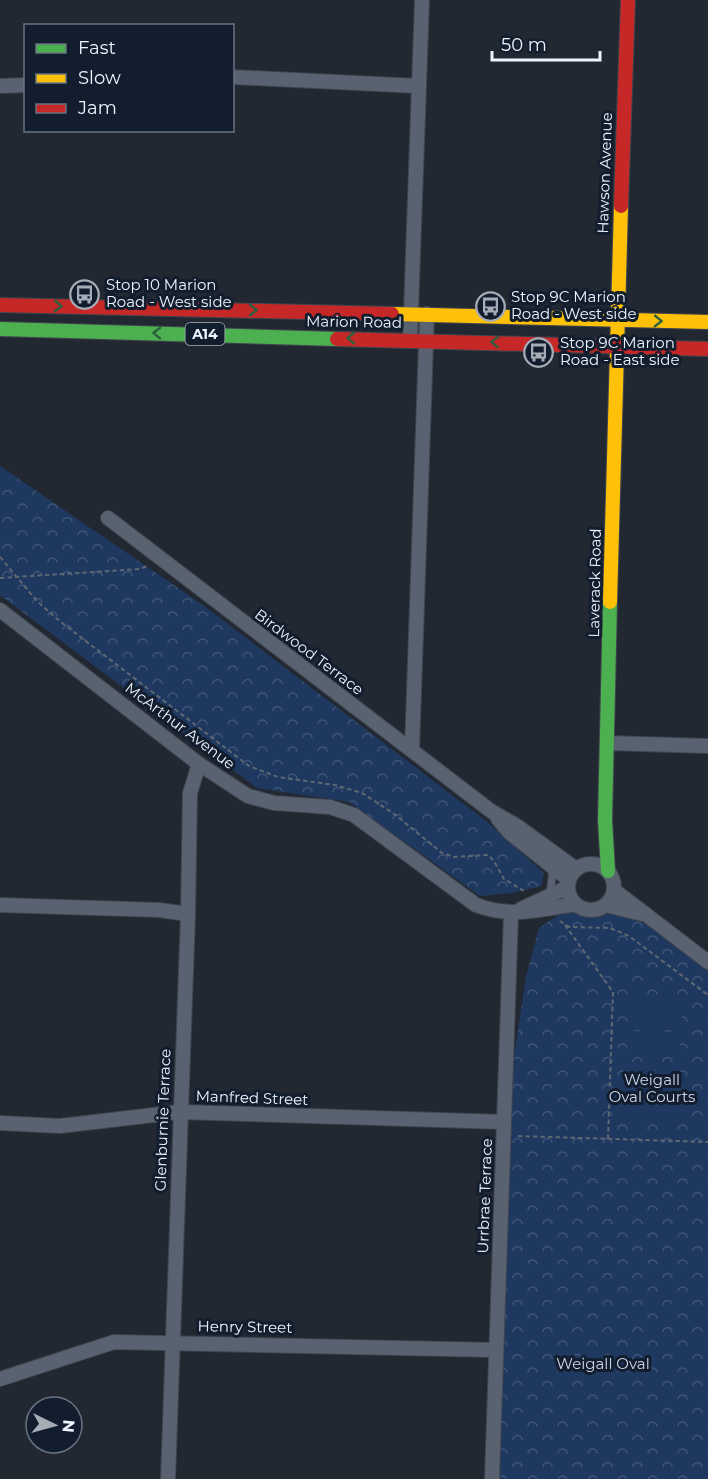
<svg xmlns="http://www.w3.org/2000/svg" width="708" height="1479" font-family="Montserrat,sans-serif">
	<style>
		.park { fill: url(#park-crowns) }
		.pitch { fill: #1e385f }
		.lines { fill: none; stroke-linecap: round; stroke-linejoin: round }
		.lane-casing { stroke: #40454d; stroke-width: 9 }
		.street-casing { stroke: #40454d; stroke-width: 16 }
		.fast-casing { stroke: #40454d; stroke-width: 16 }
		.slow-casing { stroke: #40454d; stroke-width: 16 }
		.jam-casing { stroke: #40454d; stroke-width: 16 }
		.path { stroke: #5f6773; stroke-width: 2; stroke-dasharray: 4.5 3; stroke-linecap: butt }
		.lane { stroke: #586270; stroke-width: 7 }
		.street { stroke: #586270; stroke-width: 14 }
		.fast { stroke: #4caf50; stroke-width: 14 }
		.slow { stroke: #ffc107; stroke-width: 14 }
		.jam { stroke: #c62828; stroke-width: 14 }
		.oneway { stroke: #2c5f3d }
		.labels { text-anchor: middle; stroke-width: 6; stroke-linejoin: round; paint-order: stroke }
		.shield { fill: #121d2e; stroke: #abb4bf; stroke-width: 1.5 }
		.shield-label { font-size: 14px; font-weight: bold; fill: #edf4fd }
		.street-label { font-size: 15px; fill: #edf4fd; stroke: #121d2e }
		.poi-label { font-size: 15px; fill: #edf4fd; stroke: #121d2e; text-anchor: start }
		.park-label { font-size: 15px; fill: #cad7eb; stroke: #121d2e }
	</style>
	<defs>
		<pattern id="park-crowns" width="20" height="18" patternUnits="userSpaceOnUse" patternTransform="scale(1.5)"><rect width="20" height="18" fill="#1e385f"/><path d="M2 6a3 3 0 1 1 6 0M12 15a3 3 0 1 1 6 0" fill="none" stroke="#3f5577"/></pattern>
	</defs>
	<rect width="100%" height="100%" fill="#222832"/>
	<g class="park">
		<polygon points="0,466 203,605 486,821 544,873 541,886 513,893 480,896 349,802 257,788 0,595"/>
		<polygon points="575,904 588,910 606,905 647,916 708,962 708,1479 493,1479 504,1122 526,977 539,928"/>
	</g>
	<g class="pitch">
		<polygon points="630,999 682,1001 682,1025 629,1024"/>
		<polygon points="628,1031 680,1032 680,1057 627,1055"/>
		<polygon points="626,1063 679,1064 678,1089 625,1087"/>
		<polygon points="626,1095 678,1097 678,1121 625,1119"/>
	</g>
	<g class="lines">
		<defs>
			<polyline id="lane" points="550,896 553,867"/>
			<g id="street">
				<polyline points="232,77 418,86"/>
				<polyline points="0,86 26,85"/>
				<polyline points="410,340 422,0"/>
				<polyline points="108,518 491,811 517,826 576,869"/>
				<path d="M 0,610 L 199,764 L 248,796 L 274,803 L 330,807 L 354,815 L 476,905 C 510,918 540,910 575,904"/>
				<polyline points="608,743 708,746"/>
				<polyline points="412,750 427,314"/>
				<polyline points="498,819 510,833 569,880"/>
				<circle cx="591" cy="887" r="23"/>
				<polyline points="614,890 708,962"/>
				<polyline points="0,905 159,910 188,914"/>
				<polyline points="606,905 642,914"/>
				<polyline points="521,909 568,887"/>
				<polyline points="0,1123 60,1126 179,1112 504,1122"/>
				<polyline points="0,1379 114,1342 495,1350"/>
				<polyline points="168,1479 188,914 190,793 199,764"/>
				<polyline points="492,1479 511,914"/>
			</g>
			<g id="fast">
				<polyline points="0,329 337,339"/>
				<polyline points="608,871 605,820 610,602"/>
			</g>
			<g id="slow">
				<polyline points="392,314 708,322"/>
				<polyline points="610,602 621,206"/>
			</g>
			<g id="jam">
				<polyline points="621,206 628,0"/>
				<polyline points="0,305 392,314"/>
				<polyline points="337,339 708,349"/>
			</g>
		</defs>
		<use href="#lane" class="lane-casing"/>
		<use href="#street" class="street-casing"/>
		<use href="#fast" class="fast-casing"/>
		<use href="#slow" class="slow-casing"/>
		<use href="#jam" class="jam-casing"/>
		<g class="path">
			<polyline points="0,557 36,600 57,619 249,766 278,777 335,785 362,793 393,813 442,853 454,857 488,855 494,861 504,879 524,891"/>
			<polyline points="0,578 140,569 149,565"/>
			<polyline points="560,921 569,927 610,928 629,936 708,995"/>
			<polyline points="565,925 613,992 608,1139"/>
			<polyline points="518,1136 708,1142"/>
		</g>
		<use href="#lane" class="lane"/>
		<use href="#street" class="street"/>
		<use href="#fast" class="fast"/>
		<use href="#slow" class="slow"/>
		<use href="#jam" class="jam"/>
	</g>
	<defs><path id="oneway-chevron" d="M-2-3.5L2.5 0L-2 3.5" fill="none" stroke-width="1.6" stroke-linecap="round" stroke-linejoin="round" transform="scale(1.5)"/></defs>
	<g class="oneway">
		<use href="#oneway-chevron" transform="translate(58 306) rotate(1)"/>
		<use href="#oneway-chevron" transform="translate(253 310) rotate(1)"/>
		<use href="#oneway-chevron" transform="translate(658 321) rotate(1)"/>
		<use href="#oneway-chevron" transform="translate(157 333) rotate(-179)"/>
		<use href="#oneway-chevron" transform="translate(351 338) rotate(-179)"/>
		<use href="#oneway-chevron" transform="translate(495 342) rotate(-178)"/>
	</g>
	<defs>
		<symbol id="bus-ring" viewBox="-11 -11 22 22"><circle r="9.5" fill="#121d2e" stroke="#a6adb6" stroke-width="1.5"/><path d="M-5-6H5V4H4V6H2V4H-2V6H-4V4H-5ZM-3.5-4V0h7V-4ZM-3.5 1.2v1.5H-2V1.2ZM2 1.2v1.5H3.5V1.2Z" fill="#a6adb6"/></symbol>
	</defs>
	<g fill-rule="evenodd">
		<use href="#bus-ring" x="68" y="278" width="33" height="33"/>
		<use href="#bus-ring" x="474" y="290" width="33" height="33"/>
		<use href="#bus-ring" x="522" y="336" width="33" height="33"/>
	</g>
	<g class="labels">
		<rect class="shield" x="185.5" y="323" width="39" height="22" rx="4.5"/>
		<g class="shield-label">
			<text x="205" y="339">A14</text>
		</g>
		<g class="street-label">
			<text transform="translate(605 173) rotate(-88)" y="5">Hawson Avenue</text>
			<text transform="translate(354 322) rotate(1)" y="5">Marion Road</text>
			<text transform="translate(595 583) rotate(-89)" y="5">Laverack Road</text>
			<text transform="translate(309 652) rotate(37)" y="5">Birdwood Terrace</text>
			<text transform="translate(180 726) rotate(37)" y="5">McArthur Avenue</text>
			<text transform="translate(252 1098) rotate(2)" y="5">Manfred Street</text>
			<text transform="translate(163 1120) rotate(-88)" y="5">Glenburnie Terrace</text>
			<text transform="translate(485 1196) rotate(-88)" y="5">Urrbrae Terrace</text>
			<text transform="translate(245 1327) rotate(1)" y="5">Henry Street</text>
		</g>
		<g class="poi-label">
			<text x="106" y="290">Stop 10 Marion<tspan x="106" dy="17">Road - West side</tspan></text>
			<text x="511" y="302">Stop 9C Marion<tspan x="511" dy="17">Road - West side</tspan></text>
			<text x="560" y="348">Stop 9C Marion<tspan x="560" dy="17">Road - East side</tspan></text>
		</g>
		<g class="park-label">
			<text x="652" y="1085">Weigall<tspan x="652" dy="17">Oval Courts</tspan></text>
			<text x="603" y="1369">Weigall Oval</text>
		</g>
	</g>
	<rect x="24" y="24" width="210" height="108" fill="#121d2e" stroke="#6a7381" stroke-width="1.5"/>
	<rect x="36" y="44" width="30" height="9" fill="#4caf50" stroke="#6a7381" stroke-width="1.5"/>
	<text x="78" y="54" font-size="18" fill="#edf4fd">Fast</text>
	<rect x="36" y="74" width="30" height="9" fill="#ffc107" stroke="#6a7381" stroke-width="1.5"/>
	<text x="78" y="84" font-size="18" fill="#edf4fd">Slow</text>
	<rect x="36" y="104" width="30" height="9" fill="#c62828" stroke="#6a7381" stroke-width="1.5"/>
	<text x="78" y="114" font-size="18" fill="#edf4fd">Jam</text>
	<g transform="translate(54 1425) rotate(95)"><circle r="28" fill="#121d2e" stroke="#6a7381" stroke-width="1.5"/>
	<path d="M0-4.5L10 22L0 15L-10 22Z" fill="#a6adb6"/>
	<text y="-9" font-size="16" font-weight="bold" text-anchor="middle" fill="#edf4fd">N</text>
	</g>
	<path d="M492 51v9h108v-9" fill="none" stroke="#edf4fd" stroke-width="3"/>
	<text x="501" y="51" font-size="18" fill="#edf4fd" stroke="#121d2e" stroke-width="4.5" paint-order="stroke">50 m</text>
</svg>
